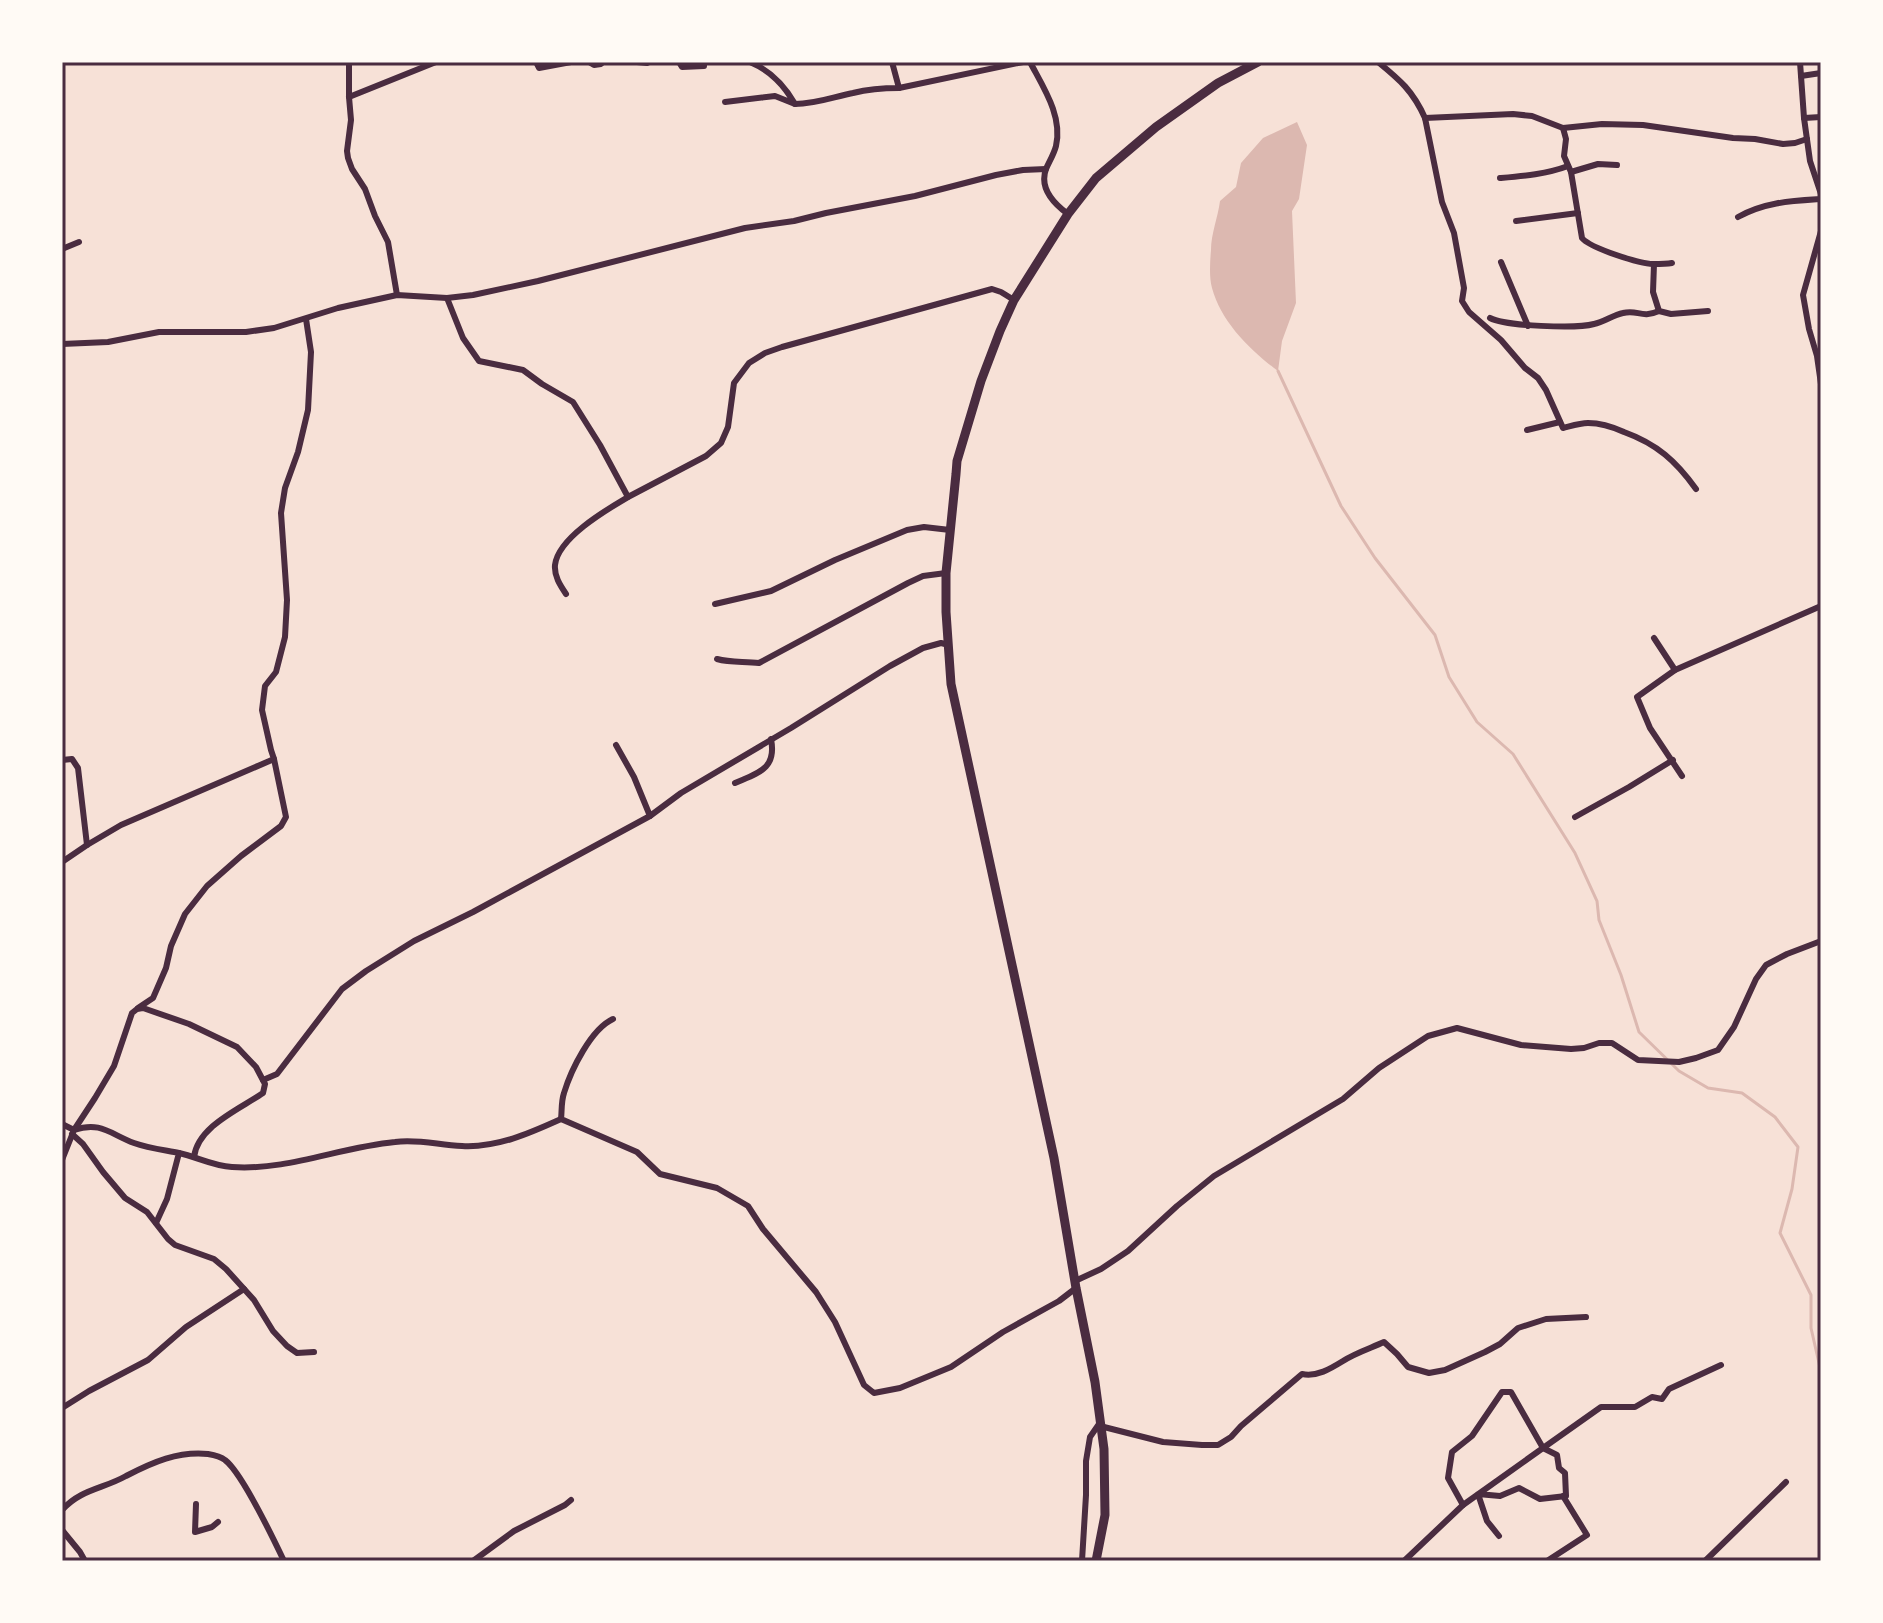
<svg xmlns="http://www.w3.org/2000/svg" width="1883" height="1623" font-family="'Alegreya Sans',sans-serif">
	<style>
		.water { fill: #dcb8b0 }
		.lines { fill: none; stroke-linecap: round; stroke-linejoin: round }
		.stream { stroke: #dcb8b0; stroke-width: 3 }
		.minor { stroke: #4a2c40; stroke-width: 6 }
		.primary { stroke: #4a2c40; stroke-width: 9 }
		.neatline { fill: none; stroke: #4a2c40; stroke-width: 3 }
	</style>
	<rect width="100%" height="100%" fill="#f7e1d7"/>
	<path class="water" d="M 1297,122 L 1307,145 L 1299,199 L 1292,211 L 1296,303 L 1282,341 L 1278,371 C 1251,351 1221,322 1212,288 C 1209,277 1210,262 1211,250 C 1211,234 1218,217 1220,201 L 1236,187 L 1241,163 L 1263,138 Z"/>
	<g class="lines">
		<polyline class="stream" points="1278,371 1341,506 1375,558 1435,635 1449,677 1477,722 1513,754 1575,853 1597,901 1599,920 1621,975 1639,1032 1679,1071 1708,1088 1742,1093 1775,1117 1798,1147 1792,1189 1780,1233 1811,1295 1811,1328 1821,1372"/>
		<g class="minor">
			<polyline points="349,62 349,97 351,120 347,151 348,158 352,169 365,189 375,216 388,242 397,295"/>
			<polyline points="536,62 539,68 571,62"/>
			<polyline points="589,62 594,65 601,64 603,62"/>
			<polyline points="637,62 647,63 649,62"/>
			<polyline points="679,62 682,67 704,66 704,62"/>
			<path d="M 1030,62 C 1043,87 1063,116 1056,146 C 1054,154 1049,162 1046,169"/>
			<path d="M 1378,62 C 1400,80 1413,91 1425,118 L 1442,202 L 1454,233 L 1464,288 L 1462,301 L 1469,312 L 1501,340 L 1525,368 L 1538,378 L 1546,390 L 1563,428 C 1571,426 1580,423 1588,423 C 1601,423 1613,427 1624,432 C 1657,444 1676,461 1696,489"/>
			<polyline points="1800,62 1804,118 1810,161 1821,194"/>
			<polyline points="1801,76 1821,73"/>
			<polyline points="899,88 1023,62"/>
			<polyline points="349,97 436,62"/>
			<path d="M 725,102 L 775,96 L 795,104 C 784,85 771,71 750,62"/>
			<path d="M 795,104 C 816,104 833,97 853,93 C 869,89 884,88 899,88 L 892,62"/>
			<polyline points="1425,118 1513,114 1532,116 1563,128 1602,124 1643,125 1733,138 1755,139 1783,144 1795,143 1807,139"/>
			<polyline points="1804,118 1821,117"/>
			<path d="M 1563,128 L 1566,139 L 1564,156 L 1571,172 L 1582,238 C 1590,248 1640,264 1653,264 C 1660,264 1666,264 1672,263"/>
			<polyline points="1571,172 1598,164 1617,165"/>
			<path d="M 1500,178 C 1523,176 1547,174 1568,166"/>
			<path d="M 1738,217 C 1765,202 1791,201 1821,199"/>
			<polyline points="1516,221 1578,213"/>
			<polyline points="1821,231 1803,295 1809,329 1817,356 1821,384"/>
			<polyline points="62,249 79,242"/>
			<polyline points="1501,262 1528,326"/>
			<polyline points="1654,264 1653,292 1659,311 1671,314 1708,311"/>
			<polyline points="447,298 463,338 479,361 523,370 542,384 573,402 600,445 628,497 706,456 721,443 728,427 734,383 749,363 765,353 782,347 992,289 1001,292 1014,300"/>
			<path d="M 1490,318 C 1505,326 1576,329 1594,324 C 1604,322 1613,315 1623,313 C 1638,309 1641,319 1659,311"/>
			<path d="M 62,344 L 108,342 L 159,332 L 246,332 L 274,328 L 338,308 L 397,295 L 447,298 L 473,295 L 538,281 L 745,228 L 794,221 L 826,213 L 915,196 L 996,175 L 1023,170 L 1046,169 C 1039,188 1053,203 1068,214"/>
			<polyline points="1527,430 1560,422"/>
			<path d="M 566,594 C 560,585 554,576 555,565 C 558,538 606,510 628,497"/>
			<polyline points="715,604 771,591 835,560 907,530 924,527 950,530"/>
			<polyline points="1654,638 1675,670"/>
			<path d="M 717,659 C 731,663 745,661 759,663 L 908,583 L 923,576 L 946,573"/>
			<polyline points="616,745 634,777 650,816 681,793 791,728 890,666 923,648 941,643 949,645"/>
			<polyline points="62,760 72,759 78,768 87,845"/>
			<polyline points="1682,776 1650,728 1637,697 1675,670 1821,606"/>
			<path d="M 735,783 C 758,773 777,769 771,739"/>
			<polyline points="1575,817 1629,787 1673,760"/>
			<polyline points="62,862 87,845 121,825 274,759 271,750 262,710 265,686 276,672 285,637 287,600 281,513 285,488 298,452 308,410 311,352 306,319"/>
			<polyline points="138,1008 153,998 166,968 171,946 185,914 207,886 241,856 281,826 286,817 274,759"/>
			<path d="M 613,1019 C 591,1029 571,1070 564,1093 C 561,1102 562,1111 561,1119 L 637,1152 L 660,1174 L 717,1188 L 748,1206 L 763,1229 L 816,1292 L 835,1322 L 864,1385 L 874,1393 L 900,1388 L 951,1367 L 1003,1332 L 1059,1301 L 1076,1288"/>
			<polyline points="263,1080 277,1074 342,989 366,971 414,941 473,912 650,816"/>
			<path d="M 62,1124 L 74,1130 C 101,1121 110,1134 134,1143 C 148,1148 164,1150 179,1153 L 167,1199 L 156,1223"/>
			<polyline points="72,1134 83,1144 103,1172 125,1198 147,1212 168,1239 175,1245 214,1259 226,1269 254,1300 273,1331 287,1346 297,1353 314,1352"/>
			<path d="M 179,1153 C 197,1157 213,1166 232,1167 C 287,1171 340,1147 395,1142 C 419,1139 438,1145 462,1146 C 497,1148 530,1133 561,1119"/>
			<path d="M 62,1160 L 74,1130 L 95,1098 L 114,1066 L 132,1013 L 137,1009 L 143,1008 L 189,1024 L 237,1047 L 256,1067 L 265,1084 L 263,1093 C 240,1109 198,1126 194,1157"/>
			<polyline points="1075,1281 1101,1269 1128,1251 1177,1206 1214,1176 1343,1099 1379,1068 1428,1036 1457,1028 1521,1045 1571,1049 1584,1048 1599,1043 1612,1043 1638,1060 1679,1062 1696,1058 1718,1050 1734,1027 1756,979 1766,965 1787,954 1821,941"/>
			<polyline points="62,1408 89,1391 148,1360 186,1327 244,1289"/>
			<path d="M 1100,1426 L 1163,1442 L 1202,1445 L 1218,1445 L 1231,1437 L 1241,1426 L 1302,1374 C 1317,1377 1330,1369 1343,1361 C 1355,1353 1371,1348 1384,1342 L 1397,1354 L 1408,1367 L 1429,1373 L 1445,1370 L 1485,1352 L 1500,1344 L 1518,1328 L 1546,1319 L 1586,1317"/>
			<polyline points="196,1504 195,1532 212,1527 218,1522"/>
			<path d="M 62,1510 C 81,1489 103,1489 126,1476 C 153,1462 178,1451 208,1454 C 214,1455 220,1456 225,1460 C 241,1472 274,1540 284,1561"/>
			<polyline points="62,1530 80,1552 85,1561"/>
			<polyline points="1499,1536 1487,1521 1478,1494 1500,1496 1519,1488 1540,1499 1566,1496 1565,1473 1559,1468 1557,1455 1543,1448 1463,1505 1448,1478 1452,1452 1472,1436 1502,1392 1511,1392 1543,1448 1601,1407 1635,1407 1652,1397 1662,1399 1669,1389 1721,1365"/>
			<polyline points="379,1561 391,1561"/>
			<polyline points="473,1561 514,1531 565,1505 571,1500"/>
			<polyline points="1082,1561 1086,1495 1086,1461 1090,1437 1099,1424"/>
			<polyline points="1404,1561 1463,1505"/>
			<polyline points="1547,1561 1587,1535 1563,1496"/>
			<polyline points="1705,1561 1786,1482"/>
		</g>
		<polyline class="primary" points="1096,1561 1105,1515 1104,1449 1095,1382 1076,1288 1054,1158 951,684 946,612 946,573 956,474 957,461 981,381 1000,331 1014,300 1068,214 1096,178 1156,127 1218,83 1258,62"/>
	</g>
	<rect width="1883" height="1623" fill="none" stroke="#fffaf5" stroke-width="128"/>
	<rect x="64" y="64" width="1755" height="1495" class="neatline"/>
</svg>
